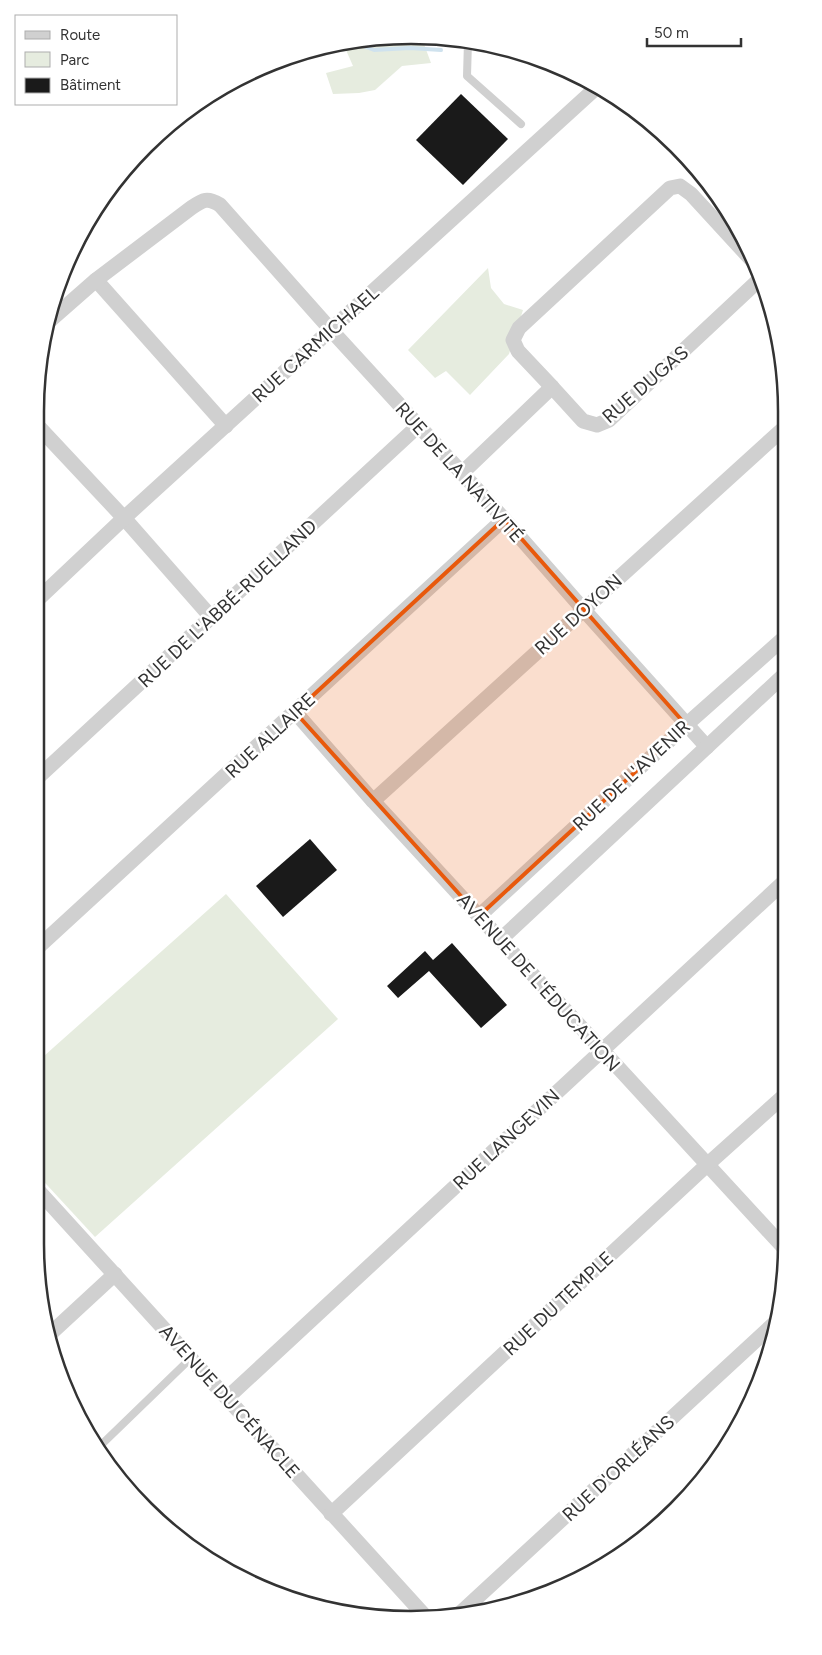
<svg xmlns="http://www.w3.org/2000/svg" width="822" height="1655" font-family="Figtree,sans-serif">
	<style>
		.green { fill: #e6ecdf }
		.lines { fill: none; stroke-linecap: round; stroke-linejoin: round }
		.stream { stroke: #cfe2ee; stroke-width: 4 }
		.building { fill: #1a1a1a }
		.lane { stroke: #d0d0d0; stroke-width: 8 }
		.street { stroke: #d0d0d0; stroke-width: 15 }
		.marked { fill: #e8590c; fill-opacity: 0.2; stroke: #e8590c; stroke-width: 4; stroke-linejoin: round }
		.labels { text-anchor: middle; stroke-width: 5; stroke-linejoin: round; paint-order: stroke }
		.street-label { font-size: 19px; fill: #333; stroke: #fff }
		.rim { fill: none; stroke: #333; stroke-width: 2.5 }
	</style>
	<rect width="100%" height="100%" fill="#fff"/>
	<g class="green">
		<polygon points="411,35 421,36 431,63 402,66 375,90 359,93 333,94 326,73 353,66 346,50 357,40"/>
		<polygon points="488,268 491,288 504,304 523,310 509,354 470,395 446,371 435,378 408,350"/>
		<polygon points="226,894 338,1019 95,1237 35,1172 35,1064"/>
	</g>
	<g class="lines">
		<polyline class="stream" points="350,41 374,50 410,48 441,50"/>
	</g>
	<g class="building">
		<polygon points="461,94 508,139 463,185 416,140"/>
		<polygon points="310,839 337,870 283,917 256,886"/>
		<polygon points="452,943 507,1005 481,1028 429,971 398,998 387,986 425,951 433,960"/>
	</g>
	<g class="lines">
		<g class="lane">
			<polyline points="468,41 467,76 521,124"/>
			<polyline points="99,1447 192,1357"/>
		</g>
		<g class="street">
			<polyline points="96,280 226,426"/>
			<path d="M 47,323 L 96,280 L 191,208 C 203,200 207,197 220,205 L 331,330 L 504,519 L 583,609 L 707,747"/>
			<polyline points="552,387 518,351 513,340 519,328 670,188 680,186 691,194 759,268"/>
			<polyline points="35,423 124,518 211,617"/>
			<polyline points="462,473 552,387 583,421 597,425 609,420 761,278"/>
			<polyline points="35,602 124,518 596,88"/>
			<polyline points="295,712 373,801 786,1250"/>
			<polyline points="35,780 418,426"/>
			<polyline points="373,801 784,428"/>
			<polyline points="479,916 686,725 785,637"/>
			<polyline points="500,940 785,674"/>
			<polyline points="35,950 504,519"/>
			<polyline points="35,1187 425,1616"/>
			<polyline points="50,1334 115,1274"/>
			<polyline points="227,1398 786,880"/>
			<polyline points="331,1514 708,1164 786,1094"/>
			<polyline points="456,1617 779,1319"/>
		</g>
	</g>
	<path class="marked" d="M 504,519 L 686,725 L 479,916 L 295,712 Z"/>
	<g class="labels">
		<g class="street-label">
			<text transform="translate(315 344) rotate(-42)" y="7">RUE CARMICHAEL</text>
			<text transform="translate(645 384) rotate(-41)" y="7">RUE DUGAS</text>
			<text transform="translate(460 472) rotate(48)" y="7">RUE DE LA NATIVITÉ</text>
			<text transform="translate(227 603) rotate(-43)" y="7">RUE DE L'ABBÉ-RUELLAND</text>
			<text transform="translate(578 614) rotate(-42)" y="7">RUE DOYON</text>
			<text transform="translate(270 735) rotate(-43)" y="7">RUE ALLAIRE</text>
			<text transform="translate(631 775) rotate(-43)" y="7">RUE DE L'AVENIR</text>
			<text transform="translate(539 982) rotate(48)" y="7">AVENUE DE L'ÉDUCATION</text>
			<text transform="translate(506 1139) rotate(-43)" y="7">RUE LANGEVIN</text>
			<text transform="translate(558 1303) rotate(-43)" y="7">RUE DU TEMPLE</text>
			<text transform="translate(230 1401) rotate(48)" y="7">AVENUE DU CÉNACLE</text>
			<text transform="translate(618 1468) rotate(-43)" y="7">RUE D'ORLÉANS</text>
		</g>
	</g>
	<path d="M0 0H822V1655H0ZM411 44H411A367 367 0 0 1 778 411V1244A367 367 0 0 1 411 1611H411A367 367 0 0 1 44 1244V411A367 367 0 0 1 411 44Z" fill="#fff" fill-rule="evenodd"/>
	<path class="rim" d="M411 44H411A367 367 0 0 1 778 411V1244A367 367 0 0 1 411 1611H411A367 367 0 0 1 44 1244V411A367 367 0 0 1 411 44Z"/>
	<rect x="15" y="15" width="162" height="90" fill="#ffffff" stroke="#adadad"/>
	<rect x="25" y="31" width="25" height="8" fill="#d0d0d0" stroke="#adadad"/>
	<text x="60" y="40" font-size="15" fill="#333333">Route</text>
	<rect x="25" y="52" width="25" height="15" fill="#e6ecdf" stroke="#adadad"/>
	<text x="60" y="65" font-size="15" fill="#333333">Parc</text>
	<rect x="25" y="78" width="25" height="15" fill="#1a1a1a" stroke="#adadad"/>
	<text x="60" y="90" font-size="15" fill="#333333">Bâtiment</text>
	<path d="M647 38v8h94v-8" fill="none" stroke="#333333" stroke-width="2.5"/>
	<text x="654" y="38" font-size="15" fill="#333333" stroke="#ffffff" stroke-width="4" paint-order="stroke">50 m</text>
</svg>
